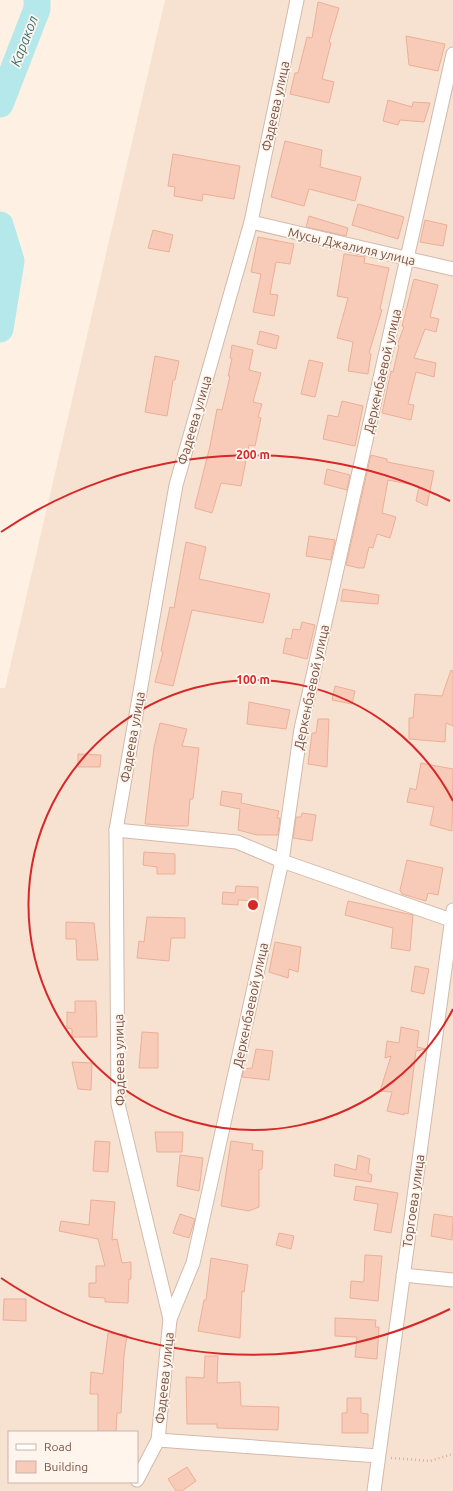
<svg xmlns="http://www.w3.org/2000/svg" width="453" height="1491" font-family="Ubuntu,sans-serif">
	<style>
		.residential { fill: #f7e2d1; fill-rule: evenodd }
		.lines { fill: none; stroke-linecap: round; stroke-linejoin: round }
		.river { stroke: #b5e8ea; stroke-width: 27 }
		.building { fill: #f7cbb8; stroke: #ebaf97 }
		.minor-casing { stroke: #d3b9ab; stroke-width: 15 }
		.path { stroke: #dcae9b; stroke-width: 2.5; stroke-dasharray: 1 3; stroke-linecap: butt }
		.minor { stroke: #fff; stroke-width: 13 }
		.ring { fill: none; stroke: #d62828; stroke-width: 2 }
		.labels { text-anchor: middle; stroke-width: 3.5; stroke-linejoin: round; paint-order: stroke }
		.street-label { font-size: 13px; fill: #795346; stroke: #fff5ec }
		.water-label { font-size: 14px; font-style: italic; fill: #357479; stroke: #fff5ec }
		.centre { fill: #d62828; stroke: #fff5ec; stroke-width: 2 }
		.ring-label { font-size: 12px; text-anchor: middle; font-weight: bold; fill: #d62828; stroke: #fff5ec; stroke-width: 3.5; stroke-linejoin: round; paint-order: stroke }
	</style>
	<rect width="100%" height="100%" fill="#fef1e3"/>
	<path class="residential" d="M 165,0 L 453,0 L 453,1491 L 0,1491 L 0,688 L 5,688 ZM 9,1432 L 137,1432 L 137,1482 L 9,1482 Z"/>
	<g class="lines">
		<g class="river">
			<polyline points="0,104 37,9 37,0"/>
			<polyline points="0,225 11,261 0,329"/>
		</g>
	</g>
	<g class="building">
		<polygon points="318,2 339,8 329,42 331,43 322,79 334,82 329,103 290,94 295,73 298,73 307,37 312,38"/>
		<polygon points="406,36 445,44 438,71 409,65"/>
		<polygon points="388,100 412,107 413,102 430,103 424,122 400,120 398,125 383,121"/>
		<polygon points="285,141 322,150 320,167 361,177 355,201 309,189 304,206 271,197"/>
		<polygon points="173,154 240,166 234,199 203,194 202,201 174,196 175,187 168,186"/>
		<polygon points="358,204 404,217 398,239 352,225"/>
		<polygon points="309,216 348,228 346,236 306,227"/>
		<polygon points="425,220 447,225 443,246 420,242"/>
		<polygon points="153,230 173,235 169,252 148,248"/>
		<polygon points="258,237 294,244 290,264 276,262 270,294 278,295 274,316 253,312 261,274 251,272"/>
		<polygon points="344,254 365,257 364,263 389,268 380,309 382,310 369,353 371,354 368,374 348,371 353,342 337,338 348,298 337,296"/>
		<polygon points="414,279 438,285 430,317 439,319 436,332 425,329 414,358 436,363 434,377 416,372 408,404 414,405 411,420 382,413 391,371 393,372 399,346 397,345 404,327 402,326"/>
		<polygon points="260,331 279,336 276,349 257,344"/>
		<polygon points="232,345 253,350 249,370 261,373 253,402 262,404 258,417 261,418 255,446 249,445 241,486 221,483 212,513 195,508 195,506 210,446 217,409 222,410 230,376 228,376 232,359 230,358"/>
		<polygon points="155,356 179,361 175,380 173,380 167,416 145,412"/>
		<polygon points="309,360 323,363 315,397 301,394"/>
		<polygon points="342,401 363,406 355,446 323,439 328,415 338,417"/>
		<polygon points="371,455 387,459 387,462 434,471 427,506 416,501 419,486 388,480 382,513 396,517 390,538 377,534 373,548 369,547 364,568 359,568 346,565"/>
		<polygon points="327,469 350,475 347,490 324,484"/>
		<polygon points="309,536 335,540 331,560 306,556"/>
		<polygon points="186,542 206,547 199,579 270,594 263,623 192,610 173,686 155,682 163,652 161,651 170,607 174,608"/>
		<polygon points="343,589 379,595 378,604 341,601"/>
		<polygon points="302,622 315,625 307,659 283,653 286,638 291,639 293,629 300,630"/>
		<polygon points="451,670 453,671 453,726 446,723 445,742 409,739 409,718 413,718 415,694 442,696"/>
		<polygon points="335,686 355,691 352,704 332,700"/>
		<polygon points="249,702 290,710 286,729 247,724"/>
		<polygon points="318,719 329,719 327,767 308,764 312,733 316,733"/>
		<polygon points="160,723 187,729 182,746 199,748 193,799 190,799 188,826 173,826 145,824 154,747"/>
		<polygon points="78,754 101,755 100,767 78,767"/>
		<polygon points="421,763 453,769 452,831 430,825 434,807 407,802 410,788 416,790"/>
		<polygon points="222,791 242,794 241,803 279,811 277,818 280,818 278,835 257,835 238,830 240,809 220,805"/>
		<polygon points="302,813 316,815 312,841 293,838 296,817 301,817"/>
		<polygon points="144,852 175,854 175,874 157,874 157,867 143,865"/>
		<polygon points="407,860 443,868 438,895 428,893 426,901 402,894 400,890"/>
		<polygon points="236,886 258,887 258,901 238,900 238,905 222,904 223,892 235,893"/>
		<polygon points="348,901 413,915 410,951 391,948 393,928 345,915"/>
		<polygon points="147,917 185,918 185,938 171,938 169,961 137,958 139,941 144,942"/>
		<polygon points="66,922 94,923 98,960 77,960 76,939 66,939"/>
		<polygon points="275,942 301,947 298,972 289,969 288,978 269,972"/>
		<polygon points="415,966 429,969 424,994 411,991"/>
		<polygon points="75,1001 96,1001 97,1037 72,1037 72,1029 67,1028 67,1012 75,1013"/>
		<polygon points="401,1027 419,1031 417,1047 426,1049 416,1051 408,1114 404,1113 404,1115 387,1111 392,1092 380,1091 391,1056 385,1058 387,1041 399,1043"/>
		<polygon points="142,1032 158,1033 158,1068 139,1068"/>
		<polygon points="256,1049 273,1051 269,1080 242,1077 244,1069 252,1068"/>
		<polygon points="72,1062 92,1063 91,1090 78,1089"/>
		<polygon points="155,1132 183,1132 182,1152 157,1152"/>
		<polygon points="95,1141 110,1142 108,1172 93,1171"/>
		<polygon points="231,1141 253,1144 252,1150 263,1151 262,1169 259,1170 259,1207 249,1211 221,1206"/>
		<polygon points="180,1155 203,1158 199,1191 177,1186"/>
		<polygon points="358,1155 370,1159 368,1173 372,1175 371,1182 334,1176 335,1164 356,1170"/>
		<polygon points="356,1186 398,1193 391,1233 374,1230 378,1204 354,1200"/>
		<polygon points="91,1200 115,1202 112,1240 117,1239 122,1263 131,1262 131,1279 129,1279 128,1303 105,1302 105,1298 89,1297 89,1283 96,1283 96,1266 105,1266 98,1239 59,1231 61,1221 89,1225"/>
		<polygon points="180,1214 195,1219 189,1238 173,1233"/>
		<polygon points="434,1214 453,1217 452,1240 431,1236"/>
		<polygon points="279,1233 294,1236 291,1249 276,1245"/>
		<polygon points="365,1255 382,1256 378,1301 350,1298 351,1281 363,1282 364,1280"/>
		<polygon points="211,1258 248,1265 244,1292 242,1291 240,1338 198,1331 204,1300 206,1300"/>
		<polygon points="4,1299 26,1299 26,1321 3,1320"/>
		<polygon points="335,1318 376,1320 375,1327 379,1327 377,1359 355,1357 357,1337 335,1336"/>
		<polygon points="108,1333 127,1335 124,1356 121,1413 117,1413 116,1432 98,1432 98,1394 90,1394 91,1372 103,1374"/>
		<polygon points="205,1356 218,1356 217,1383 240,1382 241,1406 279,1407 278,1430 217,1428 217,1424 187,1424 186,1377 204,1378"/>
		<polygon points="347,1398 361,1398 361,1413 368,1414 368,1433 342,1433 342,1413 347,1413"/>
		<polygon points="187,1467 196,1481 182,1491 176,1491 168,1479"/>
	</g>
	<g class="lines">
		<defs>
			<g id="minor">
				<polyline points="251,222 453,269"/>
				<polyline points="116,830 237,842 282,861 451,920"/>
				<polyline points="403,1275 453,1280"/>
				<polyline points="170,1319 193,1263 282,861 301,729 453,54"/>
				<polyline points="158,1440 378,1456"/>
				<polyline points="137,1480 158,1440 170,1319 118,1104 116,830 176,485 251,222 297,0"/>
				<polyline points="374,1491 453,910"/>
			</g>
		</defs>
		<use href="#minor" class="minor-casing"/>
		<polyline class="path" points="391,1458 430,1461 453,1454"/>
		<use href="#minor" class="minor"/>
	</g>
	<g class="ring">
		<path d="M453 1009A225 225 0 1 1 453 801"/>
		<path d="M450 1309A450 450 0 0 1 1 1278M1 532A450 450 0 0 1 450 501"/>
	</g>
	<g class="labels">
		<g class="street-label">
			<text transform="translate(275 106) rotate(-78)" y="5">Фадеева улица</text>
			<text transform="translate(352 246) rotate(13)" y="5">Мусы Джалиля улица</text>
			<text transform="translate(382 371) rotate(-77)" y="5">Деркенбаевой улица</text>
			<text transform="translate(194 420) rotate(-74)" y="5">Фадеева улица</text>
			<text transform="translate(311 687) rotate(-78)" y="5">Деркенбаевой улица</text>
			<text transform="translate(132 737) rotate(-80)" y="5">Фадеева улица</text>
			<text transform="translate(250 1005) rotate(-78)" y="5">Деркенбаевой улица</text>
			<text transform="translate(119 1060) rotate(-91)" y="5">Фадеева улица</text>
			<text transform="translate(413 1201) rotate(-82)" y="5">Торгоева улица</text>
			<text transform="translate(164 1378) rotate(-84)" y="5">Фадеева улица</text>
		</g>
		<g class="water-label">
			<text transform="translate(24 41) rotate(-69)" y="5">Каракол</text>
		</g>
	</g>
	<circle cx="253" cy="905" r="6" class="centre"/>
	<g class="ring-label">
		<text x="253" y="459">200 m</text>
		<text x="253" y="684">100 m</text>
	</g>
	<rect x="8" y="1431" width="130" height="52" fill="#fff5ec" stroke="#c9b4aa"/>
	<rect x="16" y="1444" width="20" height="6" fill="#ffffff" stroke="#c9b4aa"/>
	<text x="44" y="1451" font-size="12" fill="#795346">Road</text>
	<rect x="16" y="1461" width="20" height="12" fill="#f7cbb8" stroke="#c9b4aa"/>
	<text x="44" y="1471" font-size="12" fill="#795346">Building</text>
</svg>
